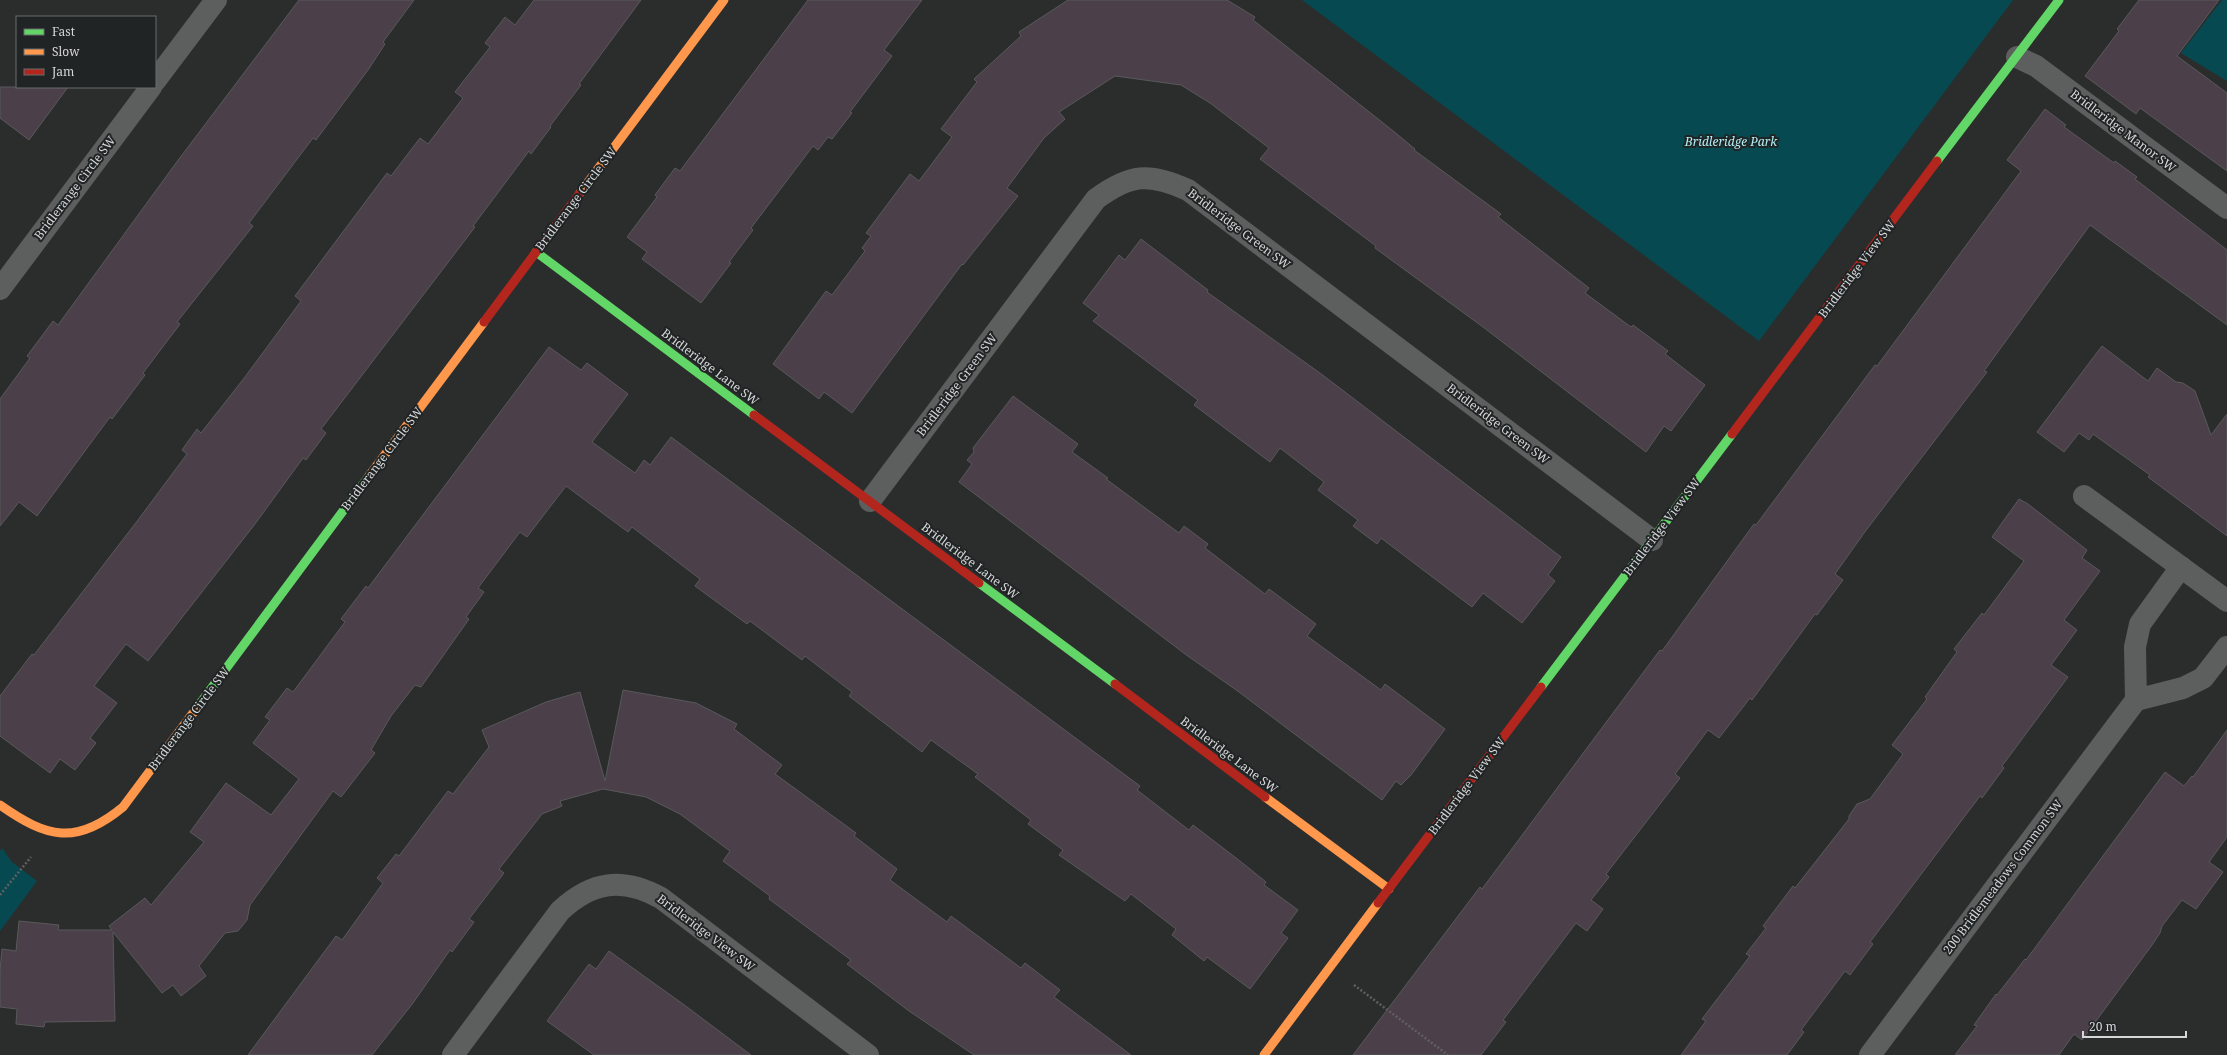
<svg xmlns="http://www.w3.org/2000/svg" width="2227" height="1055" font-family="'Noto Serif',serif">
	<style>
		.green { fill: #064950 }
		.building { fill: #4b3f4a; stroke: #59595a }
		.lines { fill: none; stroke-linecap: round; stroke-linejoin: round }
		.path { stroke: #5f6061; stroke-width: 2.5; stroke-dasharray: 2 2; stroke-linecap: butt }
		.street { stroke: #5d5e5e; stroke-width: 22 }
		.fast { stroke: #63d668; stroke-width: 9 }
		.slow { stroke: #ff974d; stroke-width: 9 }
		.jam { stroke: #b3261e; stroke-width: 9 }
		.labels { text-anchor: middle; stroke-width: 4; stroke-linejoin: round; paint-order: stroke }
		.street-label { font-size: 12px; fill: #d5d7d8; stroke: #202424 }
		.park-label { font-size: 12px; font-style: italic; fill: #b1f0f8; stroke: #202424 }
	</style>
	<rect width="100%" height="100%" fill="#2b2d2d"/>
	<g class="green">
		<polygon points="1302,0 2013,0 1759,341"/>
		<polygon points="2222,0 2227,0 2227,81 2181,53"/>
		<polygon points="2,848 12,862 37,881 0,931 0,851"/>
	</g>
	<g class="building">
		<polygon points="299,0 414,0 383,42 385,44 368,70 316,140 313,138 249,223 253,226 177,322 180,324 143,373 145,375 112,419 110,417 37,516 19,502 0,526 0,399 30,358 27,356 53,321 58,325 176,163"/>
		<polygon points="534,0 641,0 579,84 581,85 550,126 551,127 531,154 529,151 473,226 475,227 321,429 326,433 306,460 303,458 255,524 148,661 126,644 94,686 117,703 90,738 96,743 75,770 60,759 50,773 0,736 0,696 32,654 34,655 138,520 187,454 182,450 197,429 201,433 245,377 301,301 295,296 387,173 391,176 420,138 428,144 463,98 455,92 490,47 485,43 505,17 515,25"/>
		<polygon points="808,0 922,0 884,50 892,56 850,112 852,113 832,139 828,137 818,150 813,146 751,228 753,230 729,262 731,263 701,303 642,259 647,252 627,237 657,197 655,195 675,168 680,171"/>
		<polygon points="1068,0 1227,0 1255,17 1253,20 1392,130 1415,149 1414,150 1501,214 1498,217 1589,288 1585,293 1631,327 1633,325 1668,351 1665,354 1705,385 1671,431 1664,426 1646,452 1483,327 1375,248 1376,246 1260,159 1269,148 1210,103 1181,85 1115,76 1059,112 1065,119 1044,138 1007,188 1018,196 963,265 962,264 852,413 824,392 819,399 773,364 826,291 832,295 865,251 862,248 871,236 866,233 910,174 919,181 952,137 941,129 977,82 974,79 1021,36 1019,32"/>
		<polygon points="2139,0 2219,0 2177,56 2227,93 2227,171 2140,108 2136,114 2085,76 2119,31 2117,29"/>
		<polygon points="0,87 68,87 29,140 0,118"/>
		<polygon points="2045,109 2066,125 2064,127 2114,163 2115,161 2137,177 2135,179 2227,250 2227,325 2090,225 1984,371 1987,372 1864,533 1835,574 1843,580 1817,615 1815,614 1752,700 1750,698 1719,738 1708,730 1675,774 1680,778 1606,874 1609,877 1591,900 1603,909 1587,931 1576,923 1503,1020 1506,1022 1481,1055 1353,1055 1480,887 1482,889 1660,650 1662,651 1754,524 1756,525 1875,365 1877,366 2021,171 2007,160"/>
		<polygon points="1141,239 1208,290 1207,292 1324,376 1561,557 1548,575 1555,581 1522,623 1483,593 1472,607 1381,538 1377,544 1353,526 1358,520 1318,490 1324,482 1280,448 1270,462 1194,405 1198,400 1093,321 1099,315 1083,303 1119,255 1125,260"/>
		<polygon points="2102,346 2148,381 2157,368 2176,382 2183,383 2195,391 2211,435 2227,414 2227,536 2148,477 2150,475 2093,434 2089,440 2079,433 2064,452 2037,432"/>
		<polygon points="549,347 581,370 587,363 628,394 592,442 635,473 644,460 650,465 671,437 1140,786 1137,790 1189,830 1193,825 1240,861 1266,882 1264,885 1298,910 1281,933 1288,938 1250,989 1207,957 1204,961 1172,935 1176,929 1131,894 1125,901 1059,855 1063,850 1028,824 1031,820 975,777 978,774 931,740 922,752 849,696 852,692 805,656 802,660 750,621 747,624 695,586 700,579 632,527 628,532 566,486 527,537 520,532 478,588 484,592 466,617 469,619 421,687 415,685 391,716 371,750 375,753 341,797 333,791 250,905 247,920 238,931 225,933 199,966 206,976 181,996 173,985 162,993 113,932 115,1021 45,1022 44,1027 16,1024 17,1009 0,1007 0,970 2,949 16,951 19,921 59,925 58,930 112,930 109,926 145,898 151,905 204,842 190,832 226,783 271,815 299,779 253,743 270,720 265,717 287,688 293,692 345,622 341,619 366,586 368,588"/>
		<polygon points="1013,396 1078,444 1072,452 1108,478 1106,479 1179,533 1184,526 1208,544 1205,548 1265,594 1269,589 1316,624 1307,636 1381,690 1385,684 1445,729 1411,775 1401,785 1396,781 1382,800 1239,692 1185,654 959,482 972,464 967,460 974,452 973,448"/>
		<polygon points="2019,499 2028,504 2087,550 2082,558 2100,571 2064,620 2077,630 2051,665 2068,677 2002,766 2004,768 1982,798 1980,796 1870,942 1873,944 1850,975 1845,971 1801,1030 1804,1032 1787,1055 1681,1055 1706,1021 1702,1019 1750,956 1746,954 1766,928 1763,926 1793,886 1795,888 1849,819 1849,816 1857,804 1870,799 1903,754 1892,745 1927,699 1925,697 1957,652 1954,649 1982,613 1984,615 2024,561 1992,537"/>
		<polygon points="623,690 696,703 737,724 734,729 782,765 775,774 856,833 854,836 897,869 890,880 947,922 951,916 1021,968 1025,963 1060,990 1054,997 1131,1055 974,1055 909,1011 847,964 851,960 769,899 770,896 723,861 730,851 680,814 646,797 603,789 560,801 562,806 542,814 499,869 504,873 469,919 474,922 452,952 450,950 413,1003 372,1055 248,1055 336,936 342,940 383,883 377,878 396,854 399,856 448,791 453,794 489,747 482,730 546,702 580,692 605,781"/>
		<polygon points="2227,730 2227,837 2209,862 2223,872 2196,909 2182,900 2162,926 2160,933 2152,945 2082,1040 2074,1034 2059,1055 1955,1055 1977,1026 1974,1025 1996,994 1997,995 2025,959 2026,960 2165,772 2184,786 2192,776 2193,777"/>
		<polygon points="609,951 683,1004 751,1055 594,1055 547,1021 589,964 596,969"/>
	</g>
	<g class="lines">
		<g class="path">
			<polyline points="0,895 31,857"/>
			<polyline points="1354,985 1448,1055"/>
		</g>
		<g class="street">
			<polyline points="2017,57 2036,66 2227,208"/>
			<polyline points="155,81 216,0"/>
			<polyline points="0,289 151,87"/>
			<polyline points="2084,496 2227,601"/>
			<path d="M 870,501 L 1096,199 C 1130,174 1149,172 1188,190 L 1652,540"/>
			<polyline points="2181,567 2140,624 2135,647 2136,700 2183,688 2203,678 2227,647"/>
			<path d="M 453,1055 L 560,911 C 592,881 622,877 661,898 L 868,1055"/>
			<polyline points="1870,1055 2136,700"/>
		</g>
		<g class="fast">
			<polyline points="1937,161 2059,0"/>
			<polyline points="536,252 754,415"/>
			<polyline points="979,583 1115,684"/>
			<polyline points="1541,687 1732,434"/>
			<polyline points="196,709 369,476"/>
		</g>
		<g class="slow">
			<polyline points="580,193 724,0"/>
			<polyline points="369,476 484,322"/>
			<polyline points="1265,797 1389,889"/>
			<path d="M 0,805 C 47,838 76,846 123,807 L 196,709"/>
			<polyline points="1264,1055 1378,903"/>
		</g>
		<g class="jam">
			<polyline points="484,322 580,193"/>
			<polyline points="754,415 979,583"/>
			<polyline points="1732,434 1937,161"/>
			<polyline points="1115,684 1265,797"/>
			<polyline points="1378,903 1541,687"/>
		</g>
	</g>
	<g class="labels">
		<g class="street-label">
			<text transform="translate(2123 131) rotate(37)" y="4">Bridleridge Manor SW</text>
			<text transform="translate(75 188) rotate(-53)" y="4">Bridlerange Circle SW</text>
			<text transform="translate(576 199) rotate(-53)" y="4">Bridlerange Circle SW</text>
			<text transform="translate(1239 229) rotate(37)" y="4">Bridleridge Green SW</text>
			<text transform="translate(1857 269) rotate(-53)" y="4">Bridleridge View SW</text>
			<text transform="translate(710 367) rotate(37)" y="4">Bridleridge Lane SW</text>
			<text transform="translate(957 385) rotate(-53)" y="4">Bridleridge Green SW</text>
			<text transform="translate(1498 424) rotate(37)" y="4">Bridleridge Green SW</text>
			<text transform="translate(382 459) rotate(-53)" y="4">Bridlerange Circle SW</text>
			<text transform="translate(1662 527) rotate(-53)" y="4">Bridleridge View SW</text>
			<text transform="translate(970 561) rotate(37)" y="4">Bridleridge Lane SW</text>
			<text transform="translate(189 719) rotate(-53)" y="4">Bridlerange Circle SW</text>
			<text transform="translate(1229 755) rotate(37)" y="4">Bridleridge Lane SW</text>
			<text transform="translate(1467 786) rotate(-53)" y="4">Bridleridge View SW</text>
			<text transform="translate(2003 877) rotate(-53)" y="4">200 Bridlemeadows Common SW</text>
			<text transform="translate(706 933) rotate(37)" y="4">Bridleridge View SW</text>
		</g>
		<g class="park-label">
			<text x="1731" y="146">Bridleridge Park</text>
		</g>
	</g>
	<rect x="16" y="16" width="140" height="72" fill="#202424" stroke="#686c6c"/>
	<rect x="24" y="29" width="20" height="6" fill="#63d668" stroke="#686c6c"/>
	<text x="52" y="36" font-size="12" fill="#d5d7d8">Fast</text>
	<rect x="24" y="49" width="20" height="6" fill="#ff974d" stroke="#686c6c"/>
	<text x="52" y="56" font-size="12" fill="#d5d7d8">Slow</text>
	<rect x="24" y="69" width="20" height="6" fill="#b3261e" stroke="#686c6c"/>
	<text x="52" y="76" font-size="12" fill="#d5d7d8">Jam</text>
	<path d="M2083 1031v6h103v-6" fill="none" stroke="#d5d7d8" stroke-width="2"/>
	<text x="2089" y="1031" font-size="12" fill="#d5d7d8" stroke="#202424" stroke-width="3" paint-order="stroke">20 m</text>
</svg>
